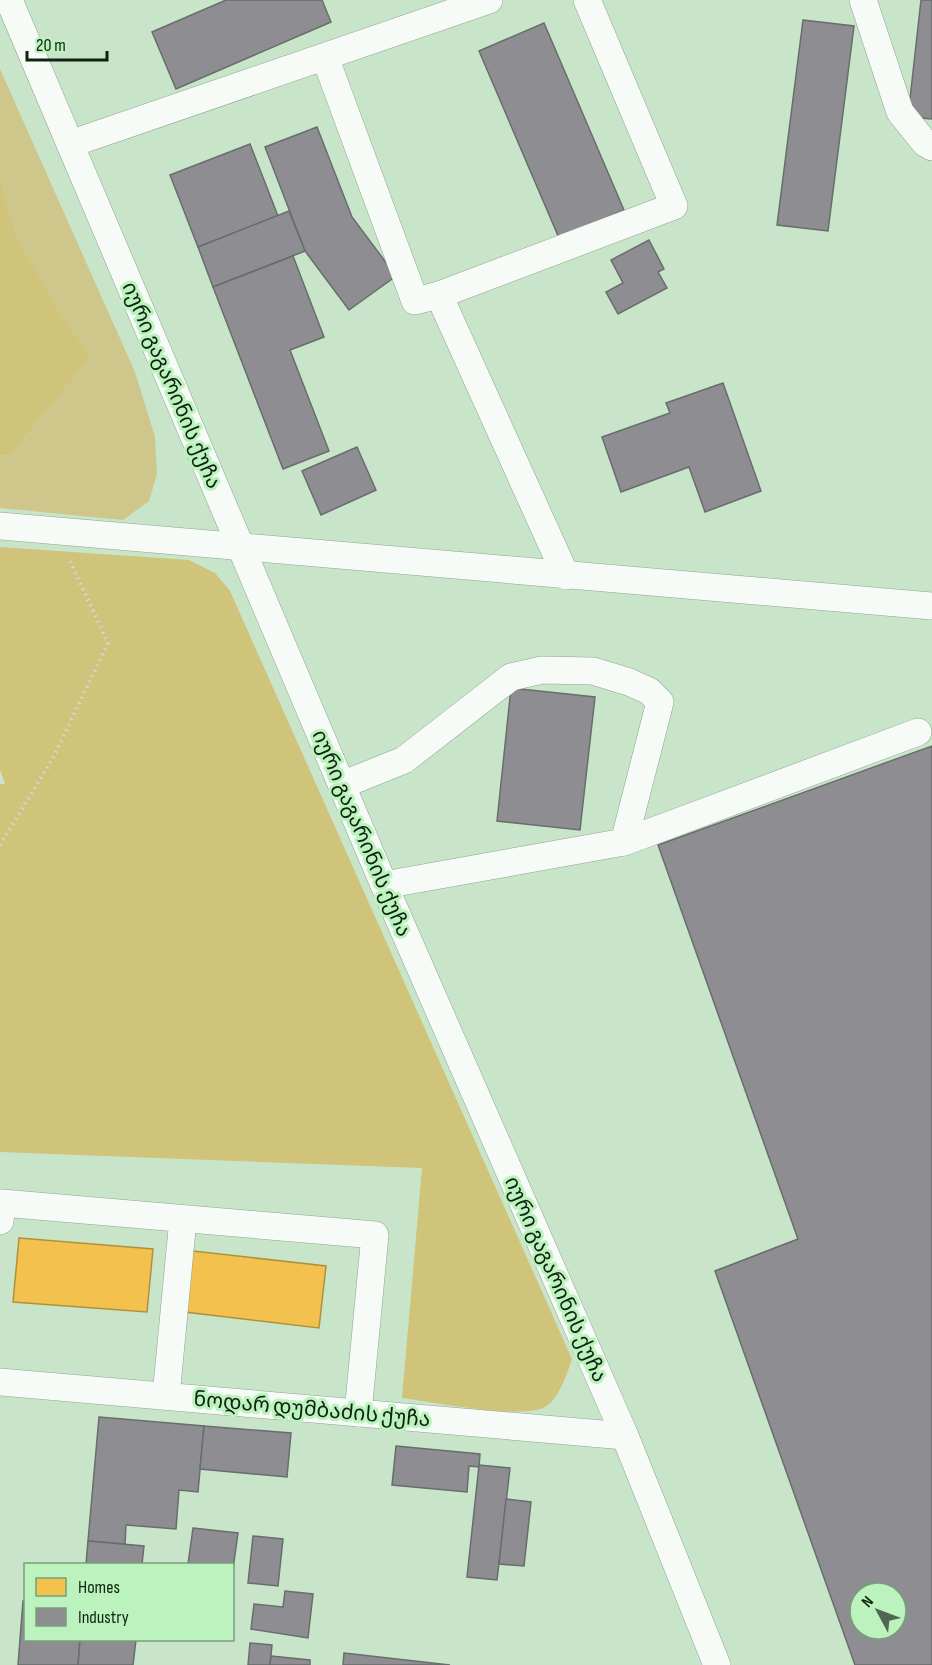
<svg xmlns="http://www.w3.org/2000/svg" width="932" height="1665" font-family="'Sofia Sans Condensed','Noto Sans Georgian',sans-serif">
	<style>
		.green { fill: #cec68a }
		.forest { fill: #d0c37a }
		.homes { fill: #f2c14e; stroke: #ae923b; stroke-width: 1.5 }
		.industry { fill: #8d8d92; stroke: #676e6b; stroke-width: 1.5; fill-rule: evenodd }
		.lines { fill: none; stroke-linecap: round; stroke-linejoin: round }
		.minor-casing { stroke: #8ea48f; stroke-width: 28 }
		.path { stroke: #d2dbd2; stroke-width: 4; stroke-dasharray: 1.5 4.5; stroke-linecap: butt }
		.minor { stroke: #f7fbf7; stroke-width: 27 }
		.labels { text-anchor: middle; stroke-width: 6; stroke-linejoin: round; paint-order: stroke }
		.street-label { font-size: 21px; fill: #0f2410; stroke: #bcf2bd }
	</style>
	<rect width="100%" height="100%" fill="#c9e5c9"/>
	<polygon class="green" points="0,69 135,372 155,437 157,474 149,501 123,520 0,508 0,456 10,455 91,357 64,319 16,235 0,177"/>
	<g class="forest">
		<polygon points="0,177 16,235 64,319 91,357 10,455 0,456"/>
		<path d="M 0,547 L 189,560 L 215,573 L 230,591 L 572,1359 C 567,1374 559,1399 545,1407 C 520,1420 433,1402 402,1398 L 422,1168 L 0,1152 L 0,784 L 5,784 L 0,770 Z"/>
	</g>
	<g class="homes">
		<polygon points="19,1238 153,1249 147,1312 13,1302"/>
		<polygon points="193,1251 326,1266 319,1328 185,1312"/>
	</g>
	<g class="industry">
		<polygon points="226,0 322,0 331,22 176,89 152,32"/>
		<polygon points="921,0 932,0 932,119 908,117"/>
		<polygon points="803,20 854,26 828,231 777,225"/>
		<polygon points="544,23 624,210 559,238 479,51"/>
		<polygon points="317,127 352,217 396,276 349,310 305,251 265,147"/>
		<polygon points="250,144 278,216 198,247 170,175"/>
		<polygon points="289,211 305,251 213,287 198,247"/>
		<polygon points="649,240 664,269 658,272 667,288 618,314 606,292 623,283 611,260"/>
		<polygon points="293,256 324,337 290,350 329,451 283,469 213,287"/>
		<polygon points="723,383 761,491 705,512 689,467 621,492 602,437 670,413 666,403"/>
		<polygon points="357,447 376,490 321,515 302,471"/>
		<polygon points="511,688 595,697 580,830 497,821"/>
		<path d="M 932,746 L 932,1665 L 855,1665 L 715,1271 L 798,1239 L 658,845 ZM 860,1593 L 896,1593 L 896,1629 L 860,1629 Z"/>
		<polygon points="99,1417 204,1426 198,1492 179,1490 176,1529 126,1525 125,1544 88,1541"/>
		<polygon points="204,1426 291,1433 287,1477 200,1469"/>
		<polygon points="396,1446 480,1454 479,1467 469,1466 467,1492 392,1485"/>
		<polygon points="479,1465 510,1468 497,1580 467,1577"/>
		<polygon points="506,1499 531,1502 524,1566 499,1564"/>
		<polygon points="193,1528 238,1533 232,1576 232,1564 188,1564"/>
		<polygon points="253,1536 283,1539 278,1586 248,1583"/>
		<polygon points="88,1541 144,1546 142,1564 86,1564"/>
		<polygon points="285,1591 313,1594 308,1638 251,1629 254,1604 283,1607"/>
		<polygon points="23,1601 26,1601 26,1640 80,1640 78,1665 18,1665"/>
		<polygon points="80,1640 136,1640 133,1665 78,1665"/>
		<polygon points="250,1643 272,1645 270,1665 248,1665"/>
		<polygon points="344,1653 450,1665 343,1665"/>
		<polygon points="271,1656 310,1660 310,1665 270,1665"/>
	</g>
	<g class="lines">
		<defs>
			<g id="minor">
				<polyline points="9,0 384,885 625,1436 717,1665"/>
				<polyline points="863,0 900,112 925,143 932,147"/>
				<polyline points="325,57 415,301 439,295 674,206 587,0"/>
				<polyline points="70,144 489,0"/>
				<polyline points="439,295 566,576"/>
				<polyline points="0,526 932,606"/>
				<polyline points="342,785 404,760 511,677 542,670 593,671 629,682 649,691 660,702 624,842 384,885"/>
				<polyline points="624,842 918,732"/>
				<polyline points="0,1221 2,1203 375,1235 358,1413"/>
				<polyline points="0,1382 625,1436"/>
				<polyline points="166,1396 183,1219"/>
			</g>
		</defs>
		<use href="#minor" class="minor-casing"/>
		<polyline class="path" points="0,845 53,758 108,643 69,559"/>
		<use href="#minor" class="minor"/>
	</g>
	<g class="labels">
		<g class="street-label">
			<text transform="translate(172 385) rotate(67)" y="7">იური გაგარინის ქუჩა</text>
			<text transform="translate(362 833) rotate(67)" y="7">იური გაგარინის ქუჩა</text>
			<text transform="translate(556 1279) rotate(66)" y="7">იური გაგარინის ქუჩა</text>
			<text transform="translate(312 1409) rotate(5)" y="7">ნოდარ დუმბაძის ქუჩა</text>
		</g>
	</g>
	<rect x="24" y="1563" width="210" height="78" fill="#bcf2bd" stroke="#77a078" stroke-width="1.5"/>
	<rect x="36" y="1578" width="30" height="18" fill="#f2c14e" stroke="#77a078" stroke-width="1.5"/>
	<text x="78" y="1593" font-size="18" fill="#0f2410">Homes</text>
	<rect x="36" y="1608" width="30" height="18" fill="#8d8d92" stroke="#77a078" stroke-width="1.5"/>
	<text x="78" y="1623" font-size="18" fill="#0f2410">Industry</text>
	<g transform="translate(878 1611) rotate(311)"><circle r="28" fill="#bcf2bd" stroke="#77a078" stroke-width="1.5"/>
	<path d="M0-4.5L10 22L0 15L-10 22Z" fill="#506851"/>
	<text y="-9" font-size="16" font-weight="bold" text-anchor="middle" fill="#0f2410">N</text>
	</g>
	<path d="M27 51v9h80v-9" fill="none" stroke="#0f2410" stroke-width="3"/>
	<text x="36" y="51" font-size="18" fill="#0f2410" stroke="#bcf2bd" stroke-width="4.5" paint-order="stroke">20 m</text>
</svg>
